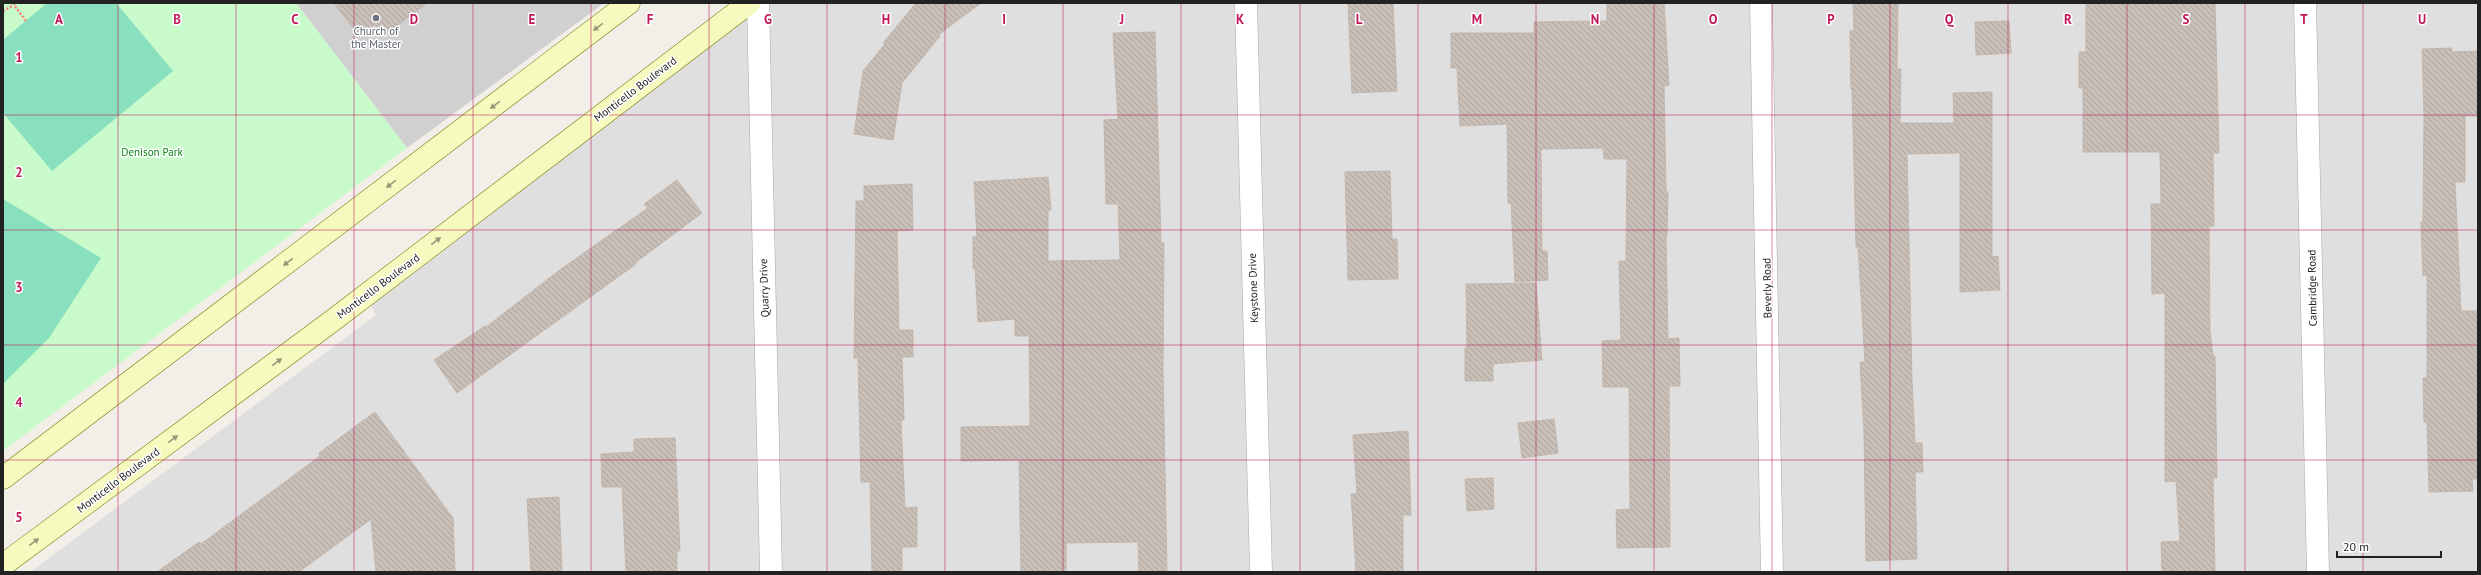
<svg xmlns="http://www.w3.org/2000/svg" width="2481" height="575" font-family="'PT Sans',sans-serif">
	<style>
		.residential { fill: #e0dfdf }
		.religious { fill: #d0d0d0 }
		.park { fill: #c8facc }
		.pitch { fill: #88e0be }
		.building { fill: url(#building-back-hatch); stroke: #c4b6ab }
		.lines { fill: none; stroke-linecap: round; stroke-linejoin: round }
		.street-casing { stroke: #a9a9a9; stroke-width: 23 }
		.secondary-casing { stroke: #707d05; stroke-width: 23 }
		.path { stroke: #fa8072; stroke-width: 2.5; stroke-dasharray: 2 2; stroke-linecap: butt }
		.street { stroke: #fff; stroke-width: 22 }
		.secondary { stroke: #f7fabf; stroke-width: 22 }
		.oneway { fill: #979978 }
		.grid { fill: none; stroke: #c2185b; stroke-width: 1; stroke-opacity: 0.55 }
		.worship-dot { fill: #6b7280; stroke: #fff; stroke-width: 1.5 }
		.labels { text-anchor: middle; stroke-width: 3; stroke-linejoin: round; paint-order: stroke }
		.worship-label { font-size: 11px; fill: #5b616d; stroke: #fff }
		.street-label { font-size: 11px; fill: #222; stroke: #fff }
		.park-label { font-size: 11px; fill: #0c8416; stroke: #fff }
		.grid-label { font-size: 13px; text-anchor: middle; font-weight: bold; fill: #c2185b; stroke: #fff; stroke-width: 3; stroke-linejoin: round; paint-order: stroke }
	</style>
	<defs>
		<pattern id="building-back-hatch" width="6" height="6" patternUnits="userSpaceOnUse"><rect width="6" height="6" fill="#c7bfb8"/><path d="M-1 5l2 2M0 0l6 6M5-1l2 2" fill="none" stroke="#aba49e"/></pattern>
	</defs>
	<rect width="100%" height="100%" fill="#f2efe9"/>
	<polygon class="residential" points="749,3 2478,3 2478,572 30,572 376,315 365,296"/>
	<polygon class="religious" points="296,3 604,3 407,148"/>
	<polygon class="park" points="3,3 296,3 407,148 3,451"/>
	<g class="pitch">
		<polygon points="47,3 116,3 173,71 52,171 3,113 3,40"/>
		<polygon points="3,199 101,258 49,338 3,384"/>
	</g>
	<g class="building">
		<polygon points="334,3 427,3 383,36 375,24 359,36"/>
		<polygon points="916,3 981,3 938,35 940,36 902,83 893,140 854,134 863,71 885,44 883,43"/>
		<polygon points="1348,3 1393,3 1397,91 1352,93"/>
		<polygon points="1607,3 1664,3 1669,85 1664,86 1666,192 1668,192 1667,236 1666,236 1668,339 1679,338 1680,386 1669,386 1670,547 1617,548 1616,510 1630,509 1629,387 1603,387 1602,341 1621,340 1619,261 1626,261 1627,159 1604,159 1603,148 1541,149 1542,251 1547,251 1548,280 1515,282 1511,203 1508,203 1507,124 1460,126 1457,68 1451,68 1451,33 1534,33 1534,22 1607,21"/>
		<polygon points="1853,3 1898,3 1897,69 1901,69 1900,123 1954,123 1953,93 1992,92 1992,257 1998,256 2000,290 1960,292 1960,153 1907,154 1912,380 1915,443 1922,443 1923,472 1915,472 1917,559 1866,561 1864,432 1860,362 1865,362 1858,247 1856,247 1852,89 1851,89 1850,31 1854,31"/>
		<polygon points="2086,3 2215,3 2219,153 2213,153 2214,226 2209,226 2210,331 2213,356 2215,356 2217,478 2213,478 2215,572 2162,572 2161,542 2180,541 2176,481 2165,482 2165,293 2152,294 2151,204 2161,204 2160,152 2083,152 2083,88 2079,88 2079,52 2086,52"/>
		<polygon points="2009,21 2011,53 1976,55 1975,22"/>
		<polygon points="1155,32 1161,243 1164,243 1163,370 1167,572 1139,572 1138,542 1066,543 1066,572 1021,572 1019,460 961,461 961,427 1030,426 1029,336 1015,336 1015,319 978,322 975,268 973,269 973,237 977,237 974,182 1048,177 1051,210 1048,210 1048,261 1120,260 1118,204 1106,204 1104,120 1118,119 1113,33"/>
		<polygon points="2452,48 2452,52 2478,51 2478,116 2465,116 2465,182 2455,182 2461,311 2478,311 2478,479 2472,479 2473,491 2429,492 2427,422 2424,422 2423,378 2427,378 2427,275 2423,276 2421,222 2423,222 2424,116 2422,49"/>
		<polygon points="1390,171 1392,239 1397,239 1398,279 1348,280 1345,172"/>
		<polygon points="677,180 702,213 635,263 636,264 457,393 434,360 485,326 486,327 561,269 648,208 644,204"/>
		<polygon points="912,184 913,230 897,231 899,330 913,330 913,357 902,357 904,420 901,420 905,508 917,507 917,547 902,547 902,572 872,572 870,482 861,482 858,358 854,358 856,201 864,201 864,186"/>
		<polygon points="1536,283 1542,360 1493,364 1493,381 1465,381 1465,348 1467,348 1466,284"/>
		<polygon points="375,412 453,518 455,572 376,572 371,519 299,572 157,572 199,542 201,544 320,456 319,453"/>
		<polygon points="1554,419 1558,453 1522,458 1518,423"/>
		<polygon points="1408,431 1411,515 1403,515 1403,572 1356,572 1351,494 1357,494 1353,435"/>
		<polygon points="675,438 680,551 677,551 677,572 626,572 622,487 602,487 601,454 634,452 634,439"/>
		<polygon points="1493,478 1494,509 1467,511 1465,479"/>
		<polygon points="559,497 562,572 531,572 527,499"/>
	</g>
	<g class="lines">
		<defs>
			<g id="street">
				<polyline points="758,3 771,572"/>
				<polyline points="1246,3 1261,572"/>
				<polyline points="1761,3 1772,572"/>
				<polyline points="2305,3 2318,572"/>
			</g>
			<g id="secondary">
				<polyline points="3,478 629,3"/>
				<polyline points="3,565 332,321 749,3"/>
			</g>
		</defs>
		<use href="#street" class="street-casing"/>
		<use href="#secondary" class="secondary-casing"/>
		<g class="path">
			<polyline points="15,3 14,5 26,21"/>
			<polyline points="3,11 14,5"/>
		</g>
		<use href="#street" class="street"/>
		<use href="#secondary" class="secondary"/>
	</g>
	<defs><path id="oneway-solid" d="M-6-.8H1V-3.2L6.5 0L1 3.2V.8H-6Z"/></defs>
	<g class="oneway">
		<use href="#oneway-solid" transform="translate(598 27) rotate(143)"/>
		<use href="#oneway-solid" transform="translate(495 105) rotate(143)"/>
		<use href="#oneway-solid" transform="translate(391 184) rotate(143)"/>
		<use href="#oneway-solid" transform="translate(436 241) rotate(-37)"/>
		<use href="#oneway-solid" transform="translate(288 262) rotate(143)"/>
		<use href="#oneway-solid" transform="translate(277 362) rotate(-37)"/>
		<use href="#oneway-solid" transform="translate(173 439) rotate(-37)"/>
		<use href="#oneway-solid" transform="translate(34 542) rotate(-36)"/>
	</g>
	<path class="grid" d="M 118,3 L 118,572M 236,3 L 236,572M 354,3 L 354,572M 473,3 L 473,572M 591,3 L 591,572M 709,3 L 709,572M 827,3 L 827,572M 945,3 L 945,572M 1063,3 L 1063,572M 1181,3 L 1181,572M 1300,3 L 1300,572M 1418,3 L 1418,572M 1536,3 L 1536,572M 1654,3 L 1654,572M 1772,3 L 1772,572M 1890,3 L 1890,572M 2008,3 L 2008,572M 2127,3 L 2127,572M 2245,3 L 2245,572M 2363,3 L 2363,572M 3,115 L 2478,115M 3,230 L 2478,230M 3,345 L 2478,345M 3,460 L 2478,460"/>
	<circle class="worship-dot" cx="376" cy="18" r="4"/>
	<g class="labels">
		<g class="worship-label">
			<text x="376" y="35">Church of<tspan x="376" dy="13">the Master</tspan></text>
		</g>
		<g class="street-label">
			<text transform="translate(635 89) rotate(-37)" y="4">Monticello Boulevard</text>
			<text transform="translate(378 286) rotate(-37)" y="4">Monticello Boulevard</text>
			<text transform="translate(764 288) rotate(-92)" y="4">Quarry Drive</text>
			<text transform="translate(1253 288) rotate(-92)" y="4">Keystone Drive</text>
			<text transform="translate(1767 288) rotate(-91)" y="4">Beverly Road</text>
			<text transform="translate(2312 288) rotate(-91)" y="4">Cambridge Road</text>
			<text transform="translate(118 480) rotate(-37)" y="4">Monticello Boulevard</text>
		</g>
		<g class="park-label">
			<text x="152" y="156">Denison Park</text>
		</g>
	</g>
	<g class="grid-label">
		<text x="59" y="24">A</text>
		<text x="177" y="24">B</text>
		<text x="295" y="24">C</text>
		<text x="414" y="24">D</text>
		<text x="532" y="24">E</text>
		<text x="650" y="24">F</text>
		<text x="768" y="24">G</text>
		<text x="886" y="24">H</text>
		<text x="1004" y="24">I</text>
		<text x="1122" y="24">J</text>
		<text x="1240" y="24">K</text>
		<text x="1359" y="24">L</text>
		<text x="1477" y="24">M</text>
		<text x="1595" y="24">N</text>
		<text x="1713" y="24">O</text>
		<text x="1831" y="24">P</text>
		<text x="1949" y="24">Q</text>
		<text x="2068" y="24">R</text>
		<text x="2186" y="24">S</text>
		<text x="2304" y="24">T</text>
		<text x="2422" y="24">U</text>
		<text x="19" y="62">1</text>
		<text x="19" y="177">2</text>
		<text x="19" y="292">3</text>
		<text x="19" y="407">4</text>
		<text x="19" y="522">5</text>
	</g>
	<rect width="2481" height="575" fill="none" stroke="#222222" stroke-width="8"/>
	<path d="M2337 551v6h104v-6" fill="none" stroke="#222222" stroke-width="2"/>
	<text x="2343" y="551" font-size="12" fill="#222222" stroke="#ffffff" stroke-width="3" paint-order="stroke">20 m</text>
</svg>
